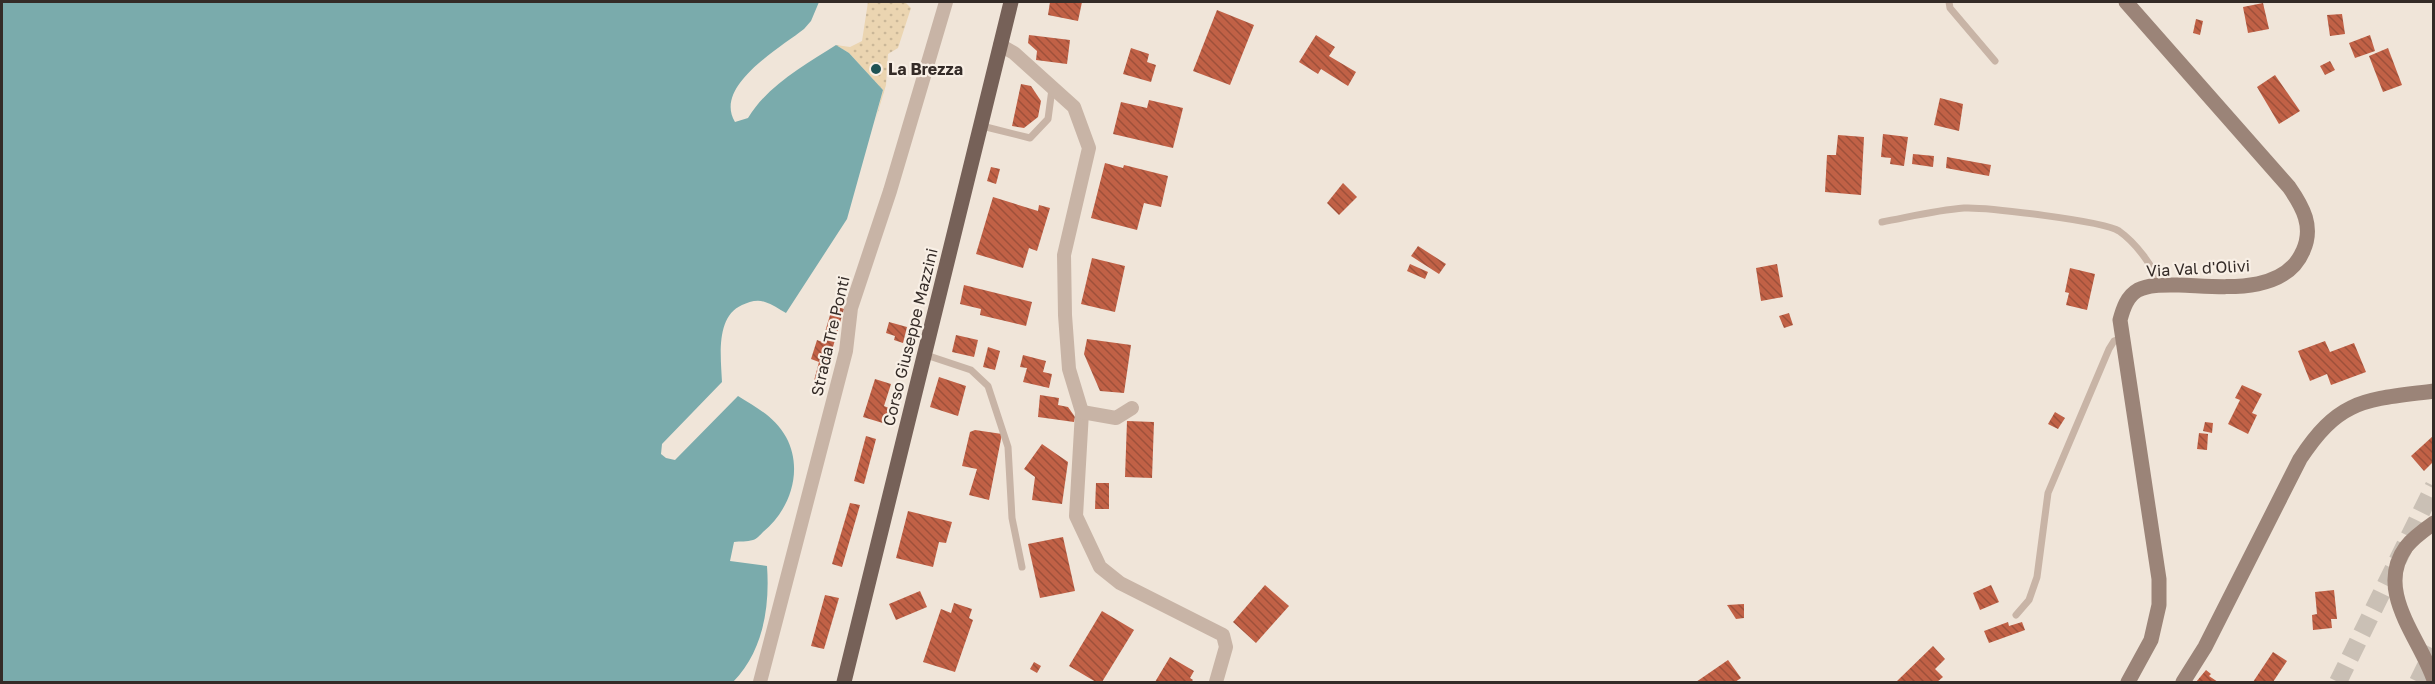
<svg xmlns="http://www.w3.org/2000/svg" width="2435" height="684" font-family="'Golos Text',sans-serif">
	<style>
		.sand { fill: url(#sand-dots) }
		.water { fill: #7aabac }
		.building { fill: url(#building-back-hatch) }
		.lines { fill: none; stroke-linecap: round; stroke-linejoin: round }
		.highway-tunnel { stroke: #cac0b5; stroke-width: 18; stroke-dasharray: 18 9; stroke-linecap: butt }
		.lane { stroke: #c8b4a6; stroke-width: 7 }
		.street { stroke: #c8b4a6; stroke-width: 14 }
		.secondary { stroke: #9b8478; stroke-width: 15 }
		.primary { stroke: #766158; stroke-width: 15 }
		.poi-dot { fill: #1e5254; stroke: #f8efe5; stroke-width: 2 }
		.labels { text-anchor: middle; stroke-width: 4.5; stroke-linejoin: round; paint-order: stroke }
		.poi-label { font-size: 16px; font-weight: bold; fill: #342b27; stroke: #f8efe5; text-anchor: start }
		.street-label { font-size: 16px; fill: #342b27; stroke: #f8efe5 }
	</style>
	<defs>
		<pattern id="sand-dots" width="8" height="8" patternUnits="userSpaceOnUse" patternTransform="scale(1.5)"><rect width="8" height="8" fill="#ebd5b1"/><path d="M2 2h.1M6 6h.1" fill="none" stroke="#cab798" stroke-width="1.8" stroke-linecap="round"/></pattern>
		<pattern id="building-back-hatch" width="6" height="6" patternUnits="userSpaceOnUse" patternTransform="scale(1.5)"><rect width="6" height="6" fill="#c16146"/><path d="M-1 5l2 2M0 0l6 6M5-1l2 2" fill="none" stroke="#9e503a"/></pattern>
	</defs>
	<rect width="100%" height="100%" fill="#f0e5d9"/>
	<polygon class="sand" points="868,2 905,2 911,8 898,48 888,54 886,85 875,122 883,90 849,53 836,45 850,47 862,41"/>
	<path class="water" d="M 2,2 L 819,2 L 811,21 L 804,29 C 780,48 713,86 735,122 L 748,118 C 768,85 805,65 836,45 L 849,53 L 883,90 L 847,219 L 786,313 C 779,309 772,304 765,302 C 757,299 749,302 742,305 C 715,317 721,358 722,382 L 662,444 L 661,454 L 666,458 L 675,460 L 738,396 C 757,408 775,417 786,437 C 804,470 790,510 763,532 C 760,535 757,539 753,540 C 747,542 740,541 734,542 L 730,561 L 767,566 C 770,608 763,651 733,682 L 2,682 Z"/>
	<g class="building">
		<polygon points="1050,2 1082,2 1078,21 1048,15"/>
		<polygon points="2263,3 2269,29 2248,33 2243,7"/>
		<polygon points="1217,10 1254,25 1230,85 1193,71"/>
		<polygon points="2342,14 2345,34 2330,36 2327,15"/>
		<polygon points="2196,19 2203,21 2200,35 2193,33"/>
		<polygon points="1029,35 1070,40 1067,64 1036,60 1037,51 1028,43"/>
		<polygon points="1316,35 1335,47 1329,56 1356,72 1348,86 1321,69 1318,74 1299,62"/>
		<polygon points="2370,35 2375,51 2355,58 2349,43"/>
		<polygon points="1131,48 1149,54 1147,62 1156,65 1151,82 1123,74"/>
		<polygon points="2388,48 2402,85 2383,92 2369,56"/>
		<polygon points="2330,61 2335,70 2325,75 2320,66"/>
		<polygon points="2275,75 2300,111 2279,124 2257,87"/>
		<polygon points="1021,84 1031,86 1041,101 1038,117 1024,128 1012,126"/>
		<polygon points="1940,98 1963,104 1959,131 1934,125"/>
		<polygon points="1149,100 1183,108 1173,148 1113,134 1121,102 1147,108"/>
		<polygon points="1883,134 1908,137 1904,166 1890,164 1891,158 1881,157"/>
		<polygon points="1838,135 1864,137 1861,195 1825,192 1827,155 1836,155"/>
		<polygon points="1913,154 1934,156 1933,167 1912,164"/>
		<polygon points="1947,157 1991,165 1989,176 1946,168"/>
		<polygon points="1105,163 1123,168 1124,165 1168,176 1161,207 1144,203 1137,230 1091,218"/>
		<polygon points="991,167 1000,169 996,184 987,181"/>
		<polygon points="1343,183 1357,197 1339,215 1327,203"/>
		<polygon points="993,197 1038,211 1039,205 1050,208 1037,251 1029,248 1023,268 976,254"/>
		<polygon points="1418,246 1446,264 1439,274 1411,256"/>
		<polygon points="1092,258 1125,266 1115,312 1081,304"/>
		<polygon points="1410,264 1428,272 1425,279 1407,271"/>
		<polygon points="1777,264 1783,297 1761,301 1756,268"/>
		<polygon points="2070,268 2095,274 2087,310 2066,305 2069,293 2065,292"/>
		<polygon points="964,285 1032,302 1026,326 980,315 981,309 960,304"/>
		<polygon points="833,305 844,309 819,395 811,392 819,362 811,359 817,340 822,342"/>
		<polygon points="1789,313 1793,325 1784,328 1779,316"/>
		<polygon points="889,322 907,327 903,343 894,340 895,336 886,333"/>
		<polygon points="956,335 978,340 974,357 952,352"/>
		<polygon points="1087,339 1131,345 1124,393 1100,391 1084,354"/>
		<polygon points="2325,341 2330,352 2354,343 2366,372 2331,385 2327,374 2310,381 2298,351"/>
		<polygon points="988,347 1000,351 995,370 983,367"/>
		<polygon points="1023,355 1046,361 1043,372 1052,374 1049,388 1023,382 1027,368 1020,367"/>
		<polygon points="939,377 966,386 958,416 930,407"/>
		<polygon points="875,379 891,384 884,406 891,409 886,424 863,417"/>
		<polygon points="2242,385 2262,394 2252,413 2257,415 2248,434 2228,424 2240,400 2235,398"/>
		<polygon points="1040,395 1059,398 1058,405 1068,407 1075,417 1074,422 1038,417"/>
		<polygon points="2055,412 2065,418 2058,429 2048,424"/>
		<polygon points="1127,421 1154,422 1152,478 1125,477"/>
		<polygon points="2205,422 2213,423 2212,433 2203,431"/>
		<polygon points="975,430 1002,434 989,500 969,495 977,469 962,466 970,432"/>
		<polygon points="2199,433 2208,434 2207,450 2197,449"/>
		<polygon points="866,436 876,439 864,484 854,481"/>
		<polygon points="2433,436 2433,462 2424,471 2411,456"/>
		<polygon points="1042,444 1068,462 1062,504 1032,500 1035,477 1024,469"/>
		<polygon points="1096,483 1109,483 1109,509 1095,509"/>
		<polygon points="850,503 860,505 842,567 832,564"/>
		<polygon points="908,511 952,522 946,543 939,542 933,567 896,558"/>
		<polygon points="1063,537 1075,591 1040,598 1028,544"/>
		<polygon points="1265,585 1289,606 1256,643 1233,622"/>
		<polygon points="1991,585 1999,602 1980,610 1973,593"/>
		<polygon points="2334,590 2337,619 2331,619 2332,628 2313,630 2312,615 2317,614 2315,592"/>
		<polygon points="920,591 927,607 896,620 889,604"/>
		<polygon points="825,595 839,598 824,649 811,646"/>
		<polygon points="954,603 972,609 969,618 973,620 955,672 923,662 941,609 951,613"/>
		<polygon points="1744,604 1744,618 1736,619 1727,605"/>
		<polygon points="1102,611 1134,630 1102,682 1096,682 1069,666"/>
		<polygon points="2008,622 2009,626 2022,622 2025,630 1989,643 1984,631"/>
		<polygon points="1933,646 1945,659 1935,669 1943,677 1937,682 1896,682"/>
		<polygon points="2273,652 2287,661 2273,682 2253,682"/>
		<polygon points="1170,657 1194,671 1190,678 1193,680 1191,682 1155,682"/>
		<polygon points="1728,660 1741,678 1735,682 1696,682"/>
		<polygon points="1034,662 1041,666 1037,673 1030,669"/>
		<polygon points="2206,670 2211,674 2209,676 2218,682 2196,682"/>
	</g>
	<g class="lines">
		<g class="highway-tunnel">
			<polyline points="2338,682 2434,486"/>
			<polyline points="2418,682 2434,649"/>
		</g>
		<g class="lane">
			<polyline points="1949,2 1950,8 1995,61"/>
			<polyline points="982,126 1030,138 1048,119 1052,89"/>
			<path d="M 1882,222 C 1909,217 1937,210 1964,208 C 1985,207 2104,221 2119,231 C 2136,243 2153,266 2160,285"/>
			<polyline points="923,354 971,370 988,386 1008,447 1012,518 1022,567"/>
			<polyline points="2016,615 2029,600 2037,577 2048,493 2109,349 2114,341 2122,338"/>
		</g>
		<g class="street">
			<polyline points="1000,45 1014,53 1074,107 1089,148 1064,255 1065,315 1069,369 1082,412 1076,516 1100,567 1120,583 1223,635 1226,647 1216,682"/>
			<polyline points="1082,412 1116,418 1132,408"/>
			<polyline points="760,682 846,351 851,308 890,191 946,2"/>
		</g>
		<g class="secondary">
			<path d="M 2126,2 L 2289,187 C 2303,207 2314,227 2303,251 C 2284,296 2219,286 2179,285 C 2166,285 2150,284 2138,290 C 2127,296 2123,309 2120,320 L 2159,579 L 2159,605 L 2151,640 L 2128,682"/>
			<path d="M 2434,523 C 2424,530 2413,538 2406,547 C 2374,591 2420,638 2434,680"/>
			<path d="M 2183,682 L 2205,647 L 2300,459 C 2340,398 2365,400 2434,391"/>
		</g>
		<polyline class="primary" points="844,682 1011,2"/>
	</g>
	<circle class="poi-dot" cx="876" cy="69" r="6"/>
	<g class="labels">
		<g class="poi-label">
			<text x="888" y="75">La Brezza</text>
		</g>
		<g class="street-label">
			<text transform="translate(2198 268) rotate(-3)" y="6">Via Val d'Olivi</text>
			<text transform="translate(830 336) rotate(-77)" y="6">Strada Tre Ponti</text>
			<text transform="translate(910 337) rotate(-76)" y="6">Corso Giuseppe Mazzini</text>
		</g>
	</g>
	<rect width="2435" height="684" fill="none" stroke="#342b27" stroke-width="6"/>
</svg>
